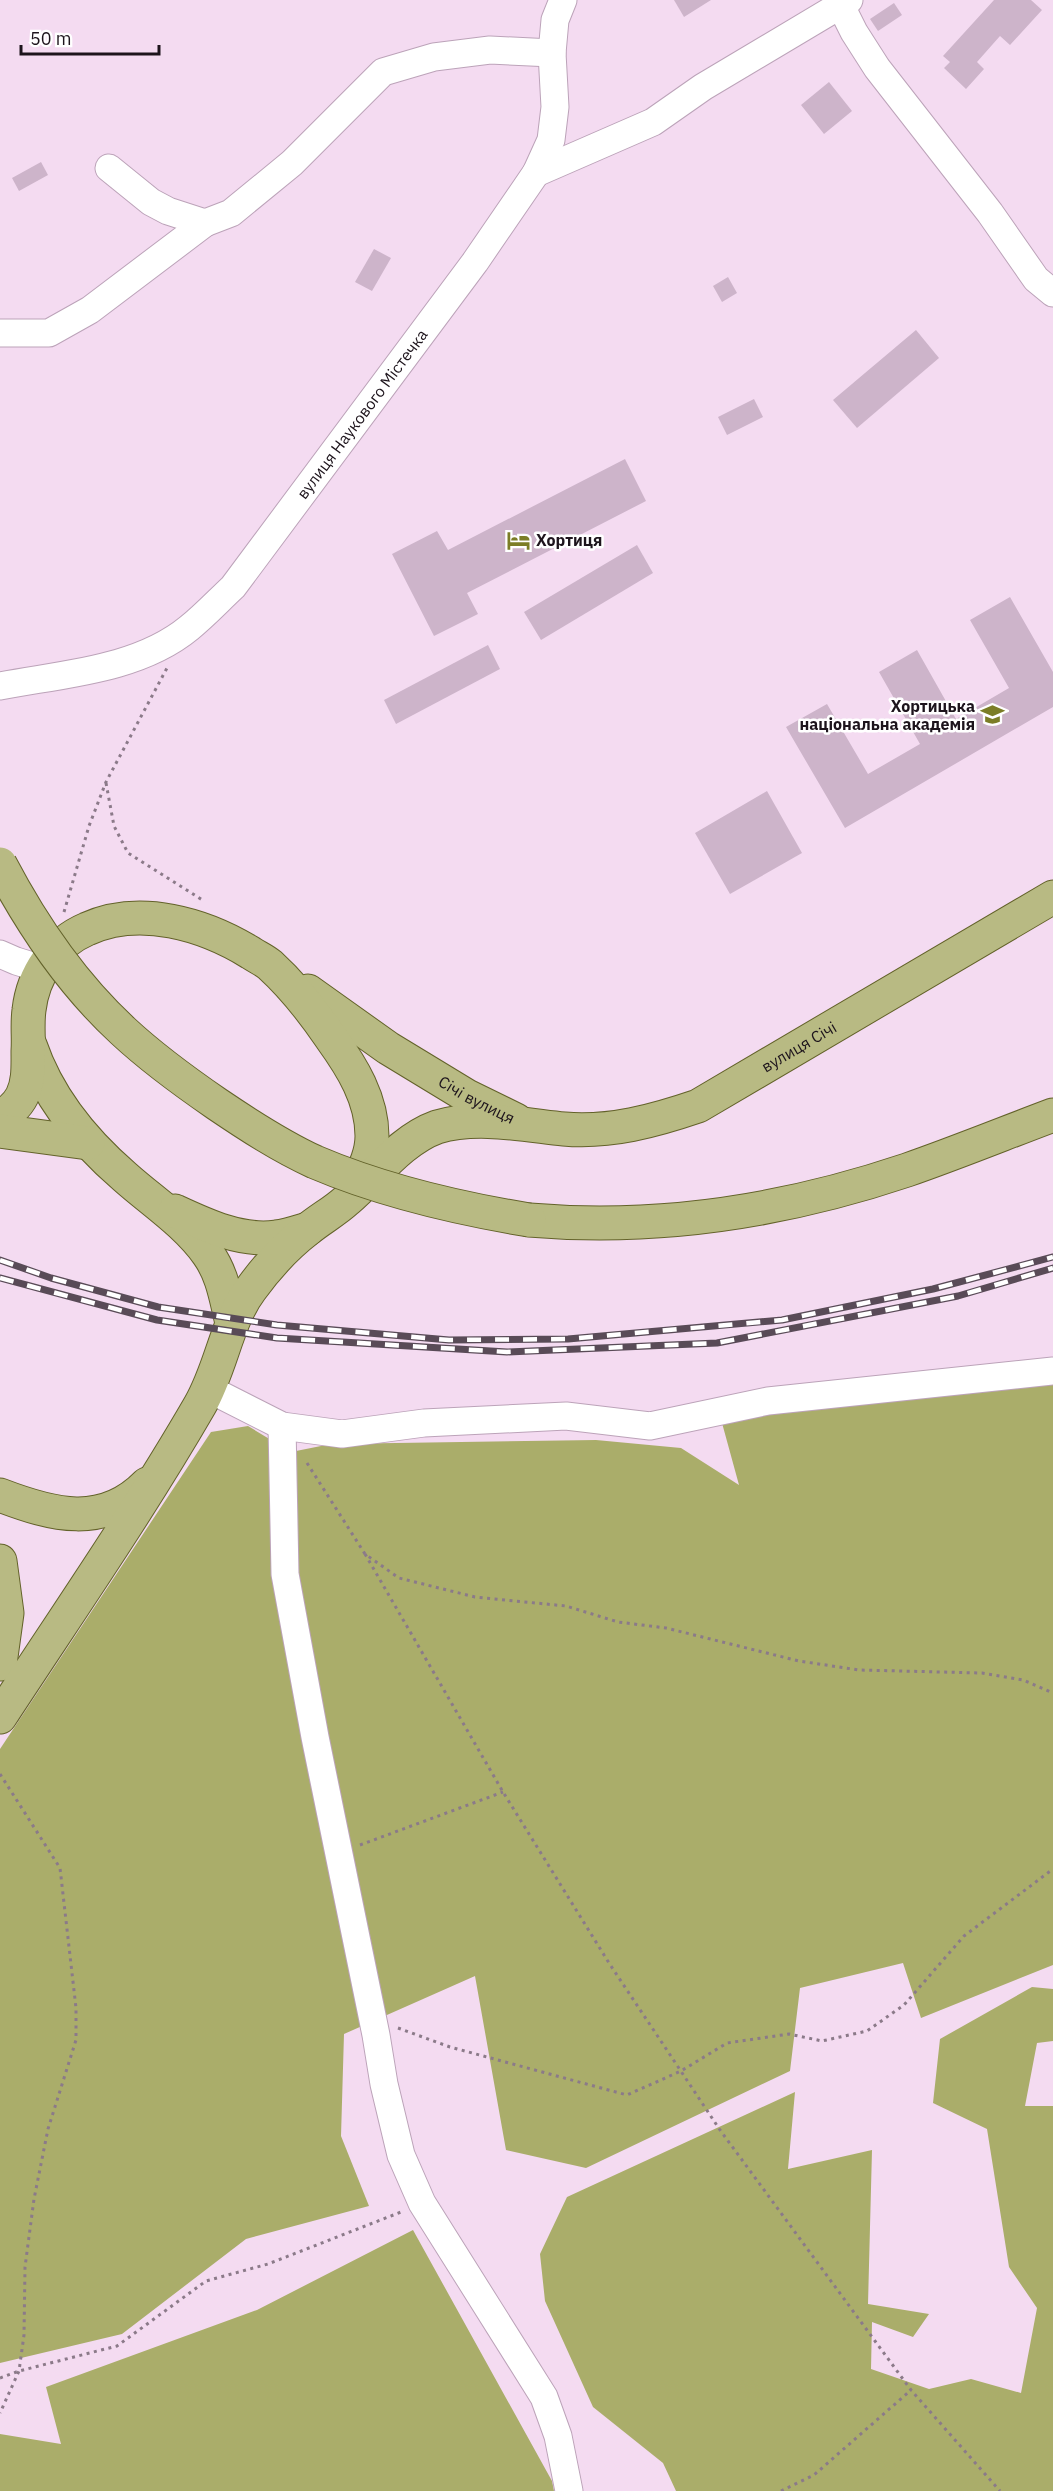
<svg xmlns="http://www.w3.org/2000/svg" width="1053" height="2491" font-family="'IBM Plex Sans',sans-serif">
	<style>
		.forest { fill: #aaad6a }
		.building { fill: #cdb4ca }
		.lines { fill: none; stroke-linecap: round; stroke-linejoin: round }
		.minor-casing { stroke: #bca3b9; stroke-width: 29 }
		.major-casing { stroke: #63622a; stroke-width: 35 }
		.path { stroke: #8b7a89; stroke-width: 3; stroke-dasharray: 3 4.5; stroke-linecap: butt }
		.minor { stroke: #fff; stroke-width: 27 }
		.major { stroke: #b8ba83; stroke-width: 33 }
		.rail-casing { stroke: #594b57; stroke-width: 7 }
		.rail { stroke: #fff; stroke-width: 4.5; stroke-dasharray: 14; stroke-linecap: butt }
		.major-bridge-casing { stroke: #63622a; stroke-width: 35; stroke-linecap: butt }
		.major-bridge { stroke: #b8ba83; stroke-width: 33 }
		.labels { text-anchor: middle; stroke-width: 5; stroke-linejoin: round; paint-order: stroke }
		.street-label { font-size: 16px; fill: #1d141c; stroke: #fff }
		.poi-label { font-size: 16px; font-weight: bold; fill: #1d141c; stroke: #fff; text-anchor: start }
	</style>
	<rect width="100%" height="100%" fill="#f4dbf1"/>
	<g class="forest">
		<polygon points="1053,1371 1053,1965 921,2018 903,1963 800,1988 790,2071 586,2168 506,2150 475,1976 344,2034 341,2136 369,2206 246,2239 122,2334 0,2363 0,1749 211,1432 248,1426 291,1452 331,1444 596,1440 681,1448 739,1485 719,1412"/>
		<polygon points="1032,1987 1053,1989 1053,2041 1037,2043 1025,2106 1053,2106 1053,2491 676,2491 663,2463 593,2407 545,2301 540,2254 567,2197 795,2092 788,2169 872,2150 868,2304 929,2314 913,2337 872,2322 871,2369 929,2389 971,2379 1021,2393 1037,2308 1009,2267 987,2129 933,2103 940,2039"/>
		<polygon points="413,2230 552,2481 554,2491 0,2491 0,2434 61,2444 46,2387 257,2310"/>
	</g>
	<g class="building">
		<polygon points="674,0 711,0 684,17"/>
		<polygon points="994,0 1031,0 1042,10 1010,45 1000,36 977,62 984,69 966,89 944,68 950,62 943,56"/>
		<polygon points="894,3 902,15 878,31 870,19"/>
		<polygon points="829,82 852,111 824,134 801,105"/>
		<polygon points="41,162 48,175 19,191 12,178"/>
		<polygon points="374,249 391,258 372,291 355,282"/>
		<polygon points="728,277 737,293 722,302 713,286"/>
		<polygon points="916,330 939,358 857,428 833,400"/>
		<polygon points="754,399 763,417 727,435 718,417"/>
		<polygon points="625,459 646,501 467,593 478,614 434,636 392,554 437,531 448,550"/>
		<polygon points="637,545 653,573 541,640 524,612"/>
		<polygon points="1010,597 1053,672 1053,707 845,828 786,727 827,704 868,774 920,744 879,672 917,650 956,719 1009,688 970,620"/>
		<polygon points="488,645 500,669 396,724 384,700"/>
		<polygon points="767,791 802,853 730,894 695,833"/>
	</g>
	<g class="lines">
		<defs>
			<g id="minor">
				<polyline points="838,0 854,32 877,68 990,213 1036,279 1053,293"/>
				<polyline points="109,168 151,202 168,211 205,223 231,213 292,163 383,72 434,57 490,50 552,53"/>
				<polyline points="536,173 653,122 703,87 849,0"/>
				<polyline points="0,333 49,333 90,310 205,223"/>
				<path id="s1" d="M 0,686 C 62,674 138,670 189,628 C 204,616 218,601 233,587 L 475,262 L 536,173 L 551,140 L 555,107 L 552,53 L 555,20 L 563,0"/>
				<polyline points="0,954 16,961 42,969"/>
				<polyline points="209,1389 282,1426 342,1434 424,1423 566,1416 650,1426 768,1401 1053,1371"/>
				<polyline points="282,1426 285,1574 315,1737 376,2035 384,2084 401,2155 422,2203 544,2397 558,2436 569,2491"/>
			</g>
			<g id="major">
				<path id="s2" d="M 308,991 L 388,1048 L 467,1096 L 516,1120"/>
				<path d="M 30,1045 C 48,1098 82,1140 125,1177 C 153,1202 186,1223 208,1254 C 223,1275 226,1299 232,1323"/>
				<path d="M 0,1118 C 9,1112 17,1106 22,1096 C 29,1082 28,1066 28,1051 C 29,1038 27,1024 29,1010 C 33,975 54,943 87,929 C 140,905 204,924 251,953 C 257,957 264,960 270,965 C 293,986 314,1013 331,1038 C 352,1067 372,1099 372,1136 C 372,1155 363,1171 355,1188"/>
				<polyline points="0,1131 88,1143"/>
				<path d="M 175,1211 C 205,1225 241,1242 276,1237 C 286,1236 298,1232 308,1229"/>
				<path d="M 529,1220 C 658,1231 785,1211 907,1170 C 956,1153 1005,1133 1053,1115"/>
				<path d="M 0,1495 C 52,1515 103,1529 147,1484"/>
				<polyline points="0,1561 7,1613 0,1664"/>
				<path id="s3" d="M 0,1717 C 68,1613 138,1512 200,1405 C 222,1367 226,1322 251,1289 C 267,1267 285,1247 307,1230 C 320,1219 334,1212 347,1200 C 376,1175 401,1140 437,1127 C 476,1115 525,1125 564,1129 C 610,1133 654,1121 698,1106 L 1053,897"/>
			</g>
		</defs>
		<use href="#minor" class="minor-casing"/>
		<use href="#major" class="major-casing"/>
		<g class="path">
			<polyline points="106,783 114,826 128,853 204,901"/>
			<polyline points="64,912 89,826 106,782 167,668"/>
			<polyline points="307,1463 365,1554 399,1578 475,1597 566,1606 618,1622 666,1628 799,1661 859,1670 982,1673 1023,1680 1053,1693"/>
			<polyline points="365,1554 503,1792 609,1963 720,2130 911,2390 1000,2491"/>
			<polyline points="0,1774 60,1868 76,2008 76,2040 48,2129 34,2199 25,2267 24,2335 19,2371 0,2413"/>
			<polyline points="360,1845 503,1792"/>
			<polyline points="398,2028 450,2047 627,2095 681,2071 727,2043 789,2034 822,2041 867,2031 904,2005 964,1936 1053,1869"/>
			<polyline points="0,2378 19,2371 117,2346 206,2281 268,2264 401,2212"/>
			<polyline points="781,2491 814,2475 911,2390"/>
		</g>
		<use href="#minor" class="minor"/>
		<use href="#major" class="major"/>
		<defs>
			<g id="rail">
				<polyline points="0,1260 51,1278 158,1307 277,1325 449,1340 568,1339 782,1320 933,1289 1053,1257"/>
				<polyline points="0,1278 157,1320 277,1338 507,1352 717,1343 958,1296 1053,1268"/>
			</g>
		</defs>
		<use href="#rail" class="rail-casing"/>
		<use href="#rail" class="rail"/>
		<defs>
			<path id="major-bridge" d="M 0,864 C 32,925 72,984 123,1031 C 152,1058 185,1082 217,1104 C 248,1125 280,1146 315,1162 C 383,1191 456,1208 529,1220"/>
		</defs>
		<use href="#major-bridge" class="major-bridge-casing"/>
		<use href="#major-bridge" class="major-bridge"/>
	</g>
	<defs>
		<symbol id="hotel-bare" viewBox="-9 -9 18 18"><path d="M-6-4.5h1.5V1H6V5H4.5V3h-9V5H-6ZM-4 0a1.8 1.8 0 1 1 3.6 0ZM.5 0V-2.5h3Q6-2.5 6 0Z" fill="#7b7d26" stroke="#fff" stroke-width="2.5" paint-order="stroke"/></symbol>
		<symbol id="school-bare" viewBox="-9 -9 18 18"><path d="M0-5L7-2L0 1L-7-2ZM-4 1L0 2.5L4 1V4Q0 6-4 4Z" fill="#7b7d26" stroke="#fff" stroke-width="2.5" paint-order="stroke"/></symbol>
	</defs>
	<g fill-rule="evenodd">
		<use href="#hotel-bare" x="502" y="524" width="33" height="33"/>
		<use href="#school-bare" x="976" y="698" width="33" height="33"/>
	</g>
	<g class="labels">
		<g class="street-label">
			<text dy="6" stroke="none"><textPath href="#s1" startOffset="476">вулиця Наукового Містечка</textPath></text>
			<text dy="6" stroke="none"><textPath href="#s3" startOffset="1128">вулиця Січі</textPath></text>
			<text dy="6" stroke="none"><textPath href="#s2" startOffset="201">Січі вулиця</textPath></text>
		</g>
		<g class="poi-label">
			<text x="536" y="546">Хортиця</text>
			<text x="975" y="712" text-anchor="end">Хортицька<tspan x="975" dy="18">національна академія</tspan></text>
		</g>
	</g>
	<path d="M21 45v9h138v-9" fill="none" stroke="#1d141c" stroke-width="3"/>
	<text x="30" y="45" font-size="18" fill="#1d141c" stroke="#ffffff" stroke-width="4.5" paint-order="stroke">50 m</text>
</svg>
